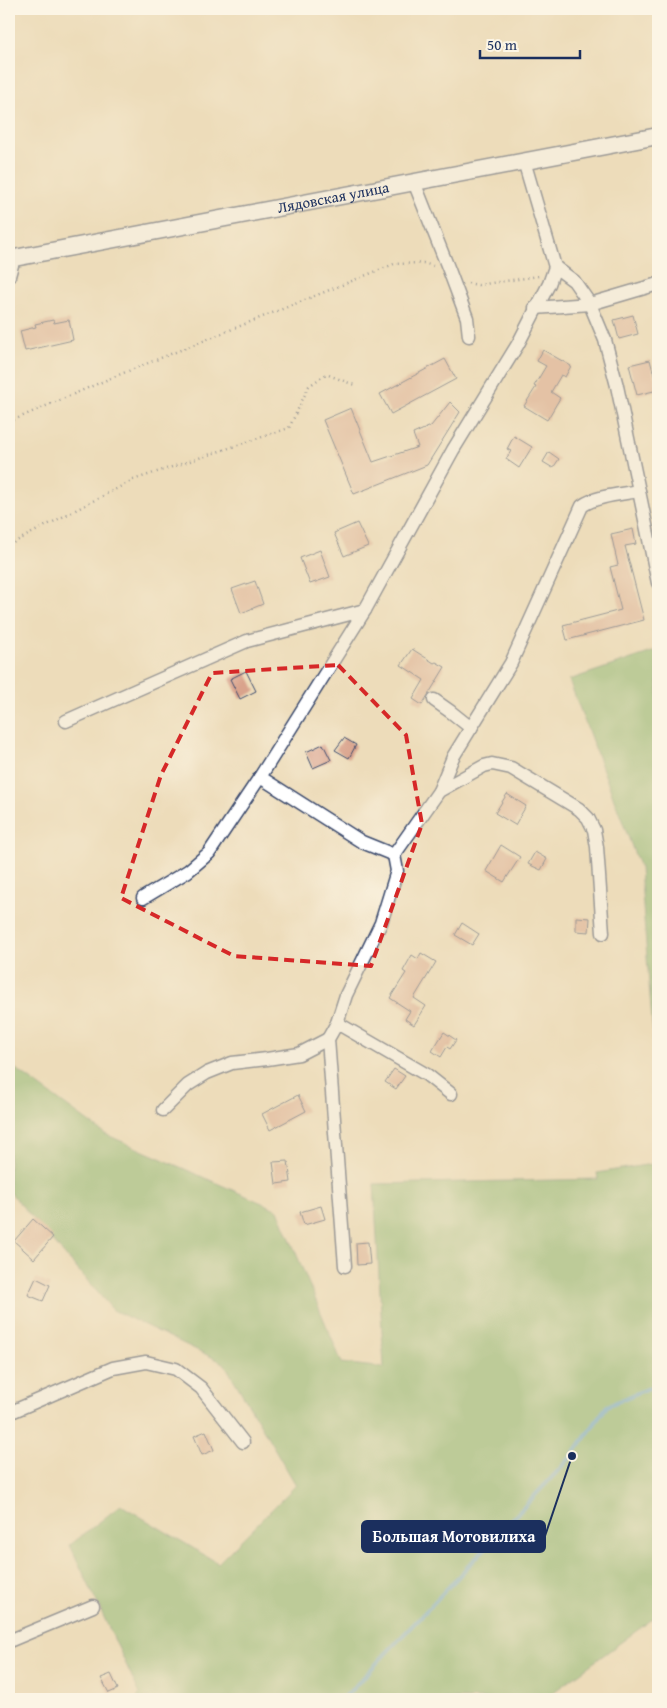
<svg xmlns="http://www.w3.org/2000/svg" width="667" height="1708" font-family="'Gentium Book Plus',serif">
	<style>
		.forest { fill: #83b670; stroke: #4f7267 }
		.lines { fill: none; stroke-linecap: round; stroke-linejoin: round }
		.stream { stroke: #5fa6d6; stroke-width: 4 }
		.building { fill: #d9a38c }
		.minor-casing { stroke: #3a496c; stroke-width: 15 }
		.major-casing { stroke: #3a496c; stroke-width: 19 }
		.path { stroke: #3a496c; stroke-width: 2.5; stroke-dasharray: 1 4; stroke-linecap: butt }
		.minor { stroke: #fff; stroke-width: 12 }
		.major { stroke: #fff; stroke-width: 16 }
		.marked { fill: none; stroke: #d62828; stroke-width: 4; stroke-dasharray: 10 6; stroke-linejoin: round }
		.labels { text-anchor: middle; stroke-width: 4; stroke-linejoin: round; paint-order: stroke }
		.street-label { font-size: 15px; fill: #1b2f5e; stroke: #fcf5e5 }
		.leader { fill: none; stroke: #1b2f5e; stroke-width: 2 }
		.callout-dot { fill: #1b2f5e; stroke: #fcf5e5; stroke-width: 2 }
		.callout { fill: #1b2f5e; stroke: #1b2f5e; stroke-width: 2 }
		.callout-label { font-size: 16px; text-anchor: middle; font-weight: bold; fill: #fff }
	</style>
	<rect width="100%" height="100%" fill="#fcf5e5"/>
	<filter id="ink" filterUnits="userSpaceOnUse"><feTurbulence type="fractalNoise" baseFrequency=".02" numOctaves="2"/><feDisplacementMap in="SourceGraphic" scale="10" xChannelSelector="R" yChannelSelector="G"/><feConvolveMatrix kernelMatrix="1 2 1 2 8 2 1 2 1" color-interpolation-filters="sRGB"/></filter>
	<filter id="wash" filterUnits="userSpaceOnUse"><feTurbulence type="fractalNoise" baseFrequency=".0096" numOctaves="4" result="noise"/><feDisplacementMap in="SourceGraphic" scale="20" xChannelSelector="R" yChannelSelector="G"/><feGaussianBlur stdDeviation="1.12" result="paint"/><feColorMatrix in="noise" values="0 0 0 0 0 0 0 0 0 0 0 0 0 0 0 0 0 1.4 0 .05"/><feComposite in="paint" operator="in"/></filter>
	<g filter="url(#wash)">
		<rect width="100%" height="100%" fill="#eddcba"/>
		<g class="forest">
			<polygon points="658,650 658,1118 657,1086 640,868 569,680"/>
			<polygon points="9,1064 105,1134 278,1210 342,1363 384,1368 374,1184 598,1179 597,1173 658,1163 658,1615 544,1699 135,1699 140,1694 70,1545 121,1505 218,1563 296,1485 224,1363 113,1310 9,1191"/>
		</g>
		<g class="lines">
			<polyline class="stream" points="343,1699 572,1456 607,1406 658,1384"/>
		</g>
		<g id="blocks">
			<g class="building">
				<polygon points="633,315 638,334 619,339 614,320"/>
				<polygon points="53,320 54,323 69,320 73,340 25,351 20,331 36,327 35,324"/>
				<polygon points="543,350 571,366 565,377 561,375 551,392 560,398 547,420 524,406 536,387 534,386 546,366 537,361"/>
				<polygon points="445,359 456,379 391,414 380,394"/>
				<polygon points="650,360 658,390 637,395 629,365"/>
				<polygon points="450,402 460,412 427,465 354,494 323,420 351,408 373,462 418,447 413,434 431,426"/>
				<polygon points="514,436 532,447 519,468 506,459 511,451 507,449"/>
				<polygon points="549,452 559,459 553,468 543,462"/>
				<polygon points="357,523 368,546 344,556 334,533"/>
				<polygon points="633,529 636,544 625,546 644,620 567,640 563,625 621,610 610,567 618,565 611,534"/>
				<polygon points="320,550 330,577 310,584 300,558"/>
				<polygon points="255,581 263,604 241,613 232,589"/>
				<polygon points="412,649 434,663 436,662 445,667 422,705 413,699 424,680 401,665"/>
				<polygon points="246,671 256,691 240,699 230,679"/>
				<polygon points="344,738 356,745 349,758 335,750"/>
				<polygon points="323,744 331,760 313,768 306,752"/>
				<polygon points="507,794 526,806 515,825 495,813"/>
				<polygon points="501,845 520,857 504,882 486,871"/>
				<polygon points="535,852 547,859 541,870 528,864"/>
				<polygon points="576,917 590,918 589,932 576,931"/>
				<polygon points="462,923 479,934 472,945 455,935"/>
				<polygon points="421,953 436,962 414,998 426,1006 414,1025 405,1019 410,1011 390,998 406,973 403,971 412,955 418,959"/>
				<polygon points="444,1032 456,1040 450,1049 447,1047 441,1057 432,1051"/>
				<polygon points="394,1069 405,1076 396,1089 385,1082"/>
				<polygon points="298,1095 306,1111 270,1130 262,1114"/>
				<polygon points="288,1161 291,1182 276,1184 273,1162"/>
				<polygon points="321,1206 325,1219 304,1225 300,1212"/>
				<polygon points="33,1219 53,1237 34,1259 14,1241"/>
				<polygon points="368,1242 370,1264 357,1265 356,1243"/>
				<polygon points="36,1278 50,1285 43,1301 28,1295"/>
				<polygon points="206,1431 214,1450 202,1455 194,1436"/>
				<polygon points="111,1674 118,1689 109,1693 101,1678"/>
			</g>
		</g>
	</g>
	<g filter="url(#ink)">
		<use href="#blocks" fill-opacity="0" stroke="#3a496c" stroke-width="1"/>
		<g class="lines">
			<defs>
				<g id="minor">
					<polyline points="414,182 449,270 467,318 469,336"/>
					<polyline points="9,276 14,258"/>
					<polyline points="535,308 590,304 658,284"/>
					<polyline points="639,491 658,583"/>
					<polyline points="434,700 451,712 471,728"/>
					<polyline points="66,721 247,641 365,610"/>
					<polyline points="260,777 362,842 394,855 397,871 381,923 346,995 337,1023 328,1039 345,1266"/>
					<path d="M 439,791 L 453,757 L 511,663 L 582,506 C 595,496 623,494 639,491 L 617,386 L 605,340 L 590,304 L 574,281 L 555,267"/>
					<polyline points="394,855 439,791 484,766 492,764 511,768 579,809 588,818 594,830 597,847 603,933"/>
					<polyline points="143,898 188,871 209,853 260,777 365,610 453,450 518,344 549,284 555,267 524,161"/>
					<polyline points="337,1023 427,1075 451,1094"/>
					<polyline points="163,1110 188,1085 207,1073 232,1063 267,1059 299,1054 328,1039"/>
					<polyline points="9,1413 113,1368 146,1362 176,1369 201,1388 243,1442"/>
					<polyline points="9,1641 93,1606"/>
				</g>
				<g id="major">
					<path id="s1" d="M 9,259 L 658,136"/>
				</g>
			</defs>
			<use href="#minor" class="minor-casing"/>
			<use href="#major" class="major-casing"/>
			<g class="path">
				<polyline points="468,283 478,285 539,276"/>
				<polyline points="9,422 111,378 394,264 423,263 433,266"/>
				<polyline points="9,545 133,480 289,428 309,386 326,374 357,386"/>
			</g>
			<use href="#minor" class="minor"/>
			<use href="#major" class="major"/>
		</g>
	</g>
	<path d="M0 0H667V1708H0ZM 338,665 L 406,735 L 422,824 L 371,966 L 234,956 L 121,898 L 161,775 L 212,673 Z" fill="#eddcba" fill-opacity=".55" fill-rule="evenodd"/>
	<path class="marked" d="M 338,665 L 406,735 L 422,824 L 371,966 L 234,956 L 121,898 L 161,775 L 212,673 Z"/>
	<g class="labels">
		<g class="street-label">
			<text dy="5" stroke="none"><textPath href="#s1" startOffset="330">Лядовская улица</textPath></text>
		</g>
	</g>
	<path class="leader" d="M572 1456L545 1536"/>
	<circle class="callout-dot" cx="572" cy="1456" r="5"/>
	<rect class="callout" x="362" y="1521" width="183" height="31" rx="5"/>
	<g class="callout-label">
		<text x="454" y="1542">Большая Мотовилиха</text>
	</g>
	<rect width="667" height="1708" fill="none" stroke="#fcf5e5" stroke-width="30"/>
	<path d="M480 50v8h100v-8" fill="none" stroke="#1b2f5e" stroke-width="2.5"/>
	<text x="487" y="50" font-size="15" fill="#1b2f5e" stroke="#fcf5e5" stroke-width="4" paint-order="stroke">50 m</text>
</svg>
